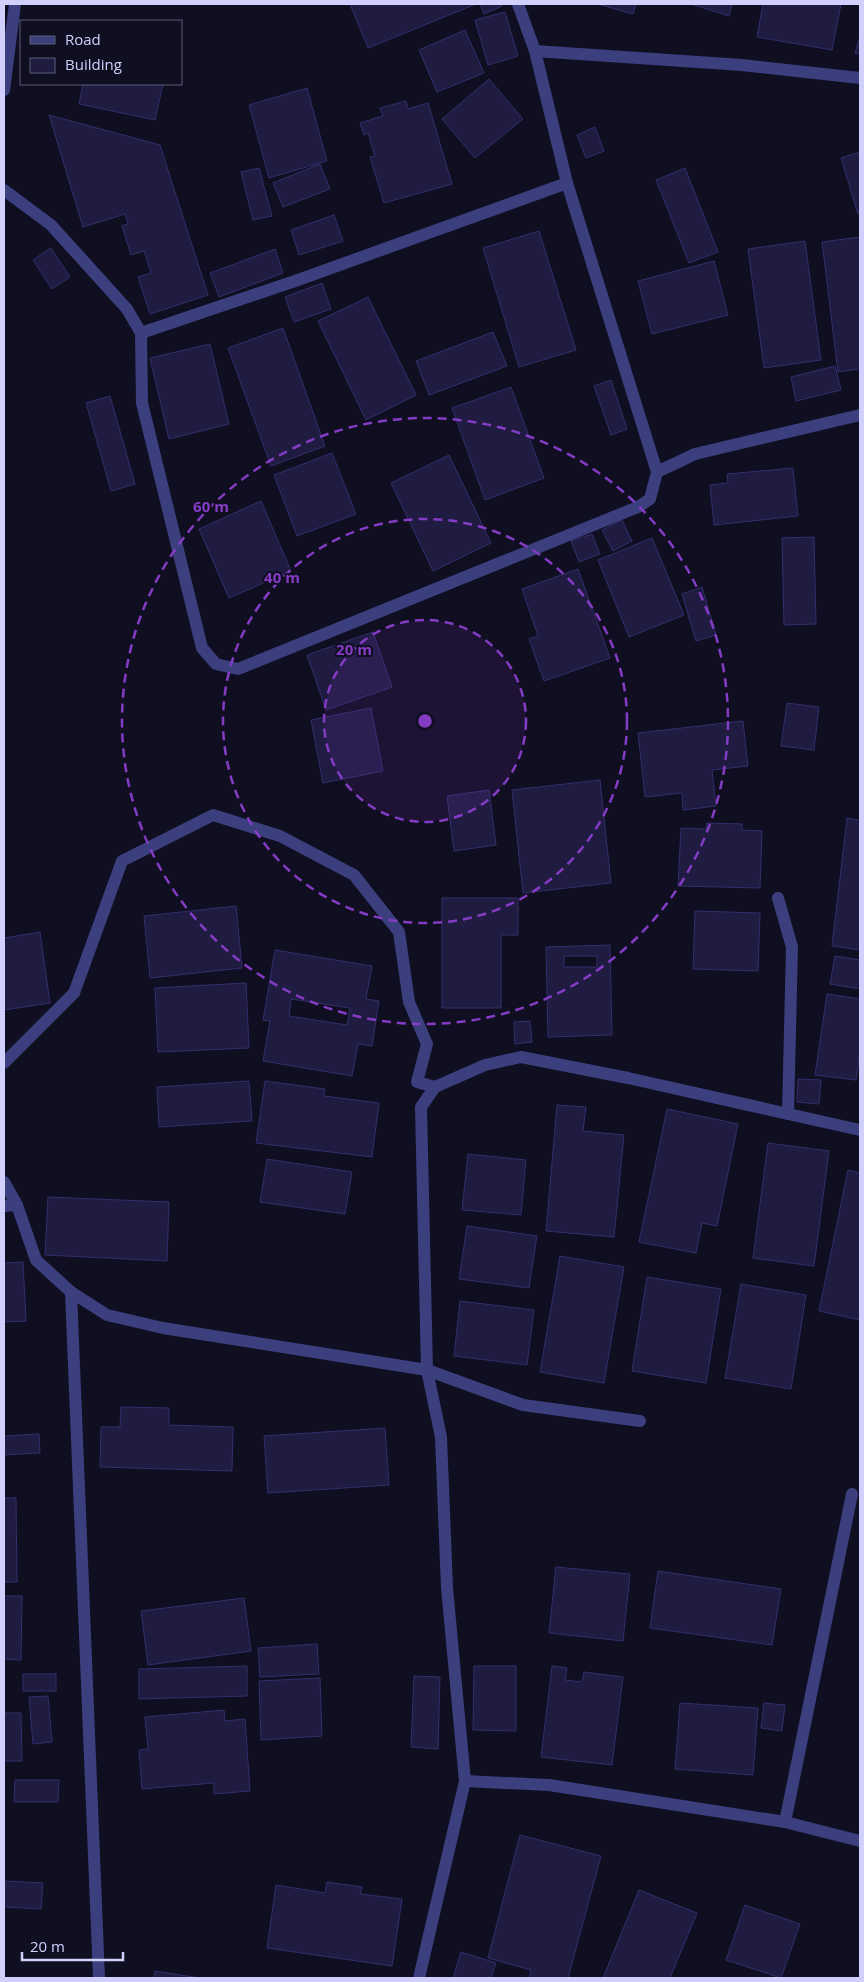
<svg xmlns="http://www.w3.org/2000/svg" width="864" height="1982" font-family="'Open Sans',sans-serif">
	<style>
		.building { fill: #1f1b41; stroke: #342e6c; fill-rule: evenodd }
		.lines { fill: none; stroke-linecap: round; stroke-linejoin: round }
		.minor { stroke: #3b3f7e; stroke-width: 12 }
		.ring { fill: none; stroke: #843cc5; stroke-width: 2.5; stroke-dasharray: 9 6 }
		.centre { fill: #843cc5; stroke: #100e21; stroke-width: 2.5 }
		.ring-label { font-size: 15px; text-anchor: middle; font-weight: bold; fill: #843cc5; stroke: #100e21; stroke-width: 4; stroke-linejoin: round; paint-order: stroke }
	</style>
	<rect width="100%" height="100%" fill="#100e21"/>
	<g class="building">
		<polygon points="350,4 476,4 368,48"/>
		<polygon points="480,4 501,4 502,6 484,14"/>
		<polygon points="598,4 636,4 633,14"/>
		<polygon points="691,4 732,4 729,16"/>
		<polygon points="763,4 841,4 832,50 757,37"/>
		<polygon points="505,12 518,56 488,65 475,20"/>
		<polygon points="465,30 484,73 437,92 419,50"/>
		<polygon points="860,36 860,54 855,53"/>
		<polygon points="489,79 523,119 475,158 442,119"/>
		<polygon points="83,84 163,84 155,120 79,104"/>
		<polygon points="307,88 327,161 269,178 249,105"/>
		<polygon points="406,101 408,109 428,103 452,184 384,203 370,157 375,156 368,133 364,135 360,123 383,116 380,108"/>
		<polygon points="49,115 160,145 208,295 150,314 138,277 151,273 144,251 131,255 122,226 128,224 125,214 83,227"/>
		<polygon points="595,127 604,151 586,158 577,135"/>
		<polygon points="860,152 860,213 858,214 841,158"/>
		<polygon points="320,164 330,189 283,207 273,183"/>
		<polygon points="259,168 272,216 253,220 241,172"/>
		<polygon points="685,168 718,252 689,263 656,180"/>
		<polygon points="334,215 343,241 299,255 291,230"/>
		<polygon points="539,231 576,350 519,367 483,248"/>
		<polygon points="860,237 860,369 838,372 822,242"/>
		<polygon points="805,241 821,360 764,368 748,249"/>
		<polygon points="51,248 70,277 52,289 33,260"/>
		<polygon points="275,249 283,273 219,297 210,273"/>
		<polygon points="714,261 728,315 652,334 638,281"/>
		<polygon points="322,283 331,309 294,322 285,297"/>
		<polygon points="368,297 416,395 366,420 318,321"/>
		<polygon points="283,328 325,446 271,466 228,348"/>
		<polygon points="493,332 507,366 429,395 416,361"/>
		<polygon points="210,344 229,424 169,439 150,358"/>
		<polygon points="835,366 841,390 796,401 791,377"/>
		<polygon points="611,380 627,429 611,435 594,386"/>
		<polygon points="511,387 544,478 485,500 452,408"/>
		<polygon points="110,396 135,484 111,491 86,403"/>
		<polygon points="332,453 356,514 297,536 274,475"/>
		<polygon points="449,455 491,543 433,571 391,483"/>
		<polygon points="793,468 798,516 714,525 710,485 728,483 727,474"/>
		<polygon points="261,501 291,571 229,598 199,529"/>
		<polygon points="622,520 632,541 613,551 602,530"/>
		<polygon points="592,534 600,554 579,562 571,541"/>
		<polygon points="814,537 816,624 784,625 782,538"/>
		<polygon points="652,538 684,615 629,637 598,560"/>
		<polygon points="578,569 610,658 544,681 529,639 538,636 522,589"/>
		<polygon points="702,587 716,635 696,641 682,594"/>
		<polygon points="373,632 392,687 326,710 307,655"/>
		<polygon points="787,703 819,707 814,750 781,746"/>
		<polygon points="371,708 383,771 323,783 311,720"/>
		<polygon points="743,721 748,766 712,770 716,806 683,810 682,793 645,797 638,733"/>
		<polygon points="600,780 611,883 523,893 512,790"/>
		<polygon points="489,790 496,845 454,851 447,796"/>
		<polygon points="847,818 860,820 860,950 832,946"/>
		<polygon points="707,823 742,824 742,830 762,831 760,888 678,886 681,828 706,829"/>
		<polygon points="442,898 518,898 518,935 501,935 501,1008 442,1008"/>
		<polygon points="236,906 242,968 150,978 144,916"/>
		<polygon points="695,911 760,913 758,971 693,969"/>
		<polygon points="40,932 50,1003 4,1010 4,938"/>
		<path d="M 610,945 L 612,1035 L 548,1037 L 546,947 ZM 564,956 L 597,956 L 597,967 L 564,967 Z"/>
		<path d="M 275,950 L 372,966 L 366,999 L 379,1001 L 372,1046 L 358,1044 L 352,1076 L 263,1061 L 270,1021 L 263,1020 ZM 291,999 L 350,1008 L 347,1025 L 289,1016 Z"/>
		<polygon points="835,956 860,960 860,989 830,984"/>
		<polygon points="246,983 249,1048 158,1052 155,988"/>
		<polygon points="827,994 860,999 860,1051 856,1080 815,1075"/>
		<polygon points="530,1021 532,1042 515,1044 514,1022"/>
		<polygon points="798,1079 821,1080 819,1104 797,1102"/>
		<polygon points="249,1081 252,1121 159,1127 157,1087"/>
		<polygon points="265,1081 325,1089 324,1096 379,1103 372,1157 256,1143"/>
		<polygon points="557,1105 586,1107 583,1131 624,1135 614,1237 546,1231"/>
		<polygon points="667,1109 738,1124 717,1226 702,1223 696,1253 639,1242"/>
		<polygon points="768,1143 829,1151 814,1266 753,1258"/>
		<polygon points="468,1154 526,1160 521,1215 462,1210"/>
		<polygon points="267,1159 352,1172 345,1214 260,1202"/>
		<polygon points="848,1170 860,1173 860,1320 819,1311"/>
		<polygon points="48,1197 169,1202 167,1261 45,1255"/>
		<polygon points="467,1226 537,1236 529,1288 459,1279"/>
		<polygon points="560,1256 624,1267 604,1383 540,1372"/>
		<polygon points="23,1262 26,1321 4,1322 4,1263"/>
		<polygon points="647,1277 721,1289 706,1383 632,1371"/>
		<polygon points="741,1284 806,1295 791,1389 725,1378"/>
		<polygon points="460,1301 534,1310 527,1365 454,1356"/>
		<polygon points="121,1407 169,1408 169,1425 233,1427 232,1471 100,1467 101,1427 120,1427"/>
		<polygon points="385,1428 389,1485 268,1493 264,1436"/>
		<polygon points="39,1434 40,1453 4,1455 4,1436"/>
		<polygon points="4,1498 16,1498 17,1582 4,1582"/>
		<polygon points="556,1567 630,1574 623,1641 549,1633"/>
		<polygon points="658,1571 781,1589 772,1645 650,1628"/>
		<polygon points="4,1596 22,1596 21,1660 4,1659"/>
		<polygon points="244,1598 251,1651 148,1665 141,1611"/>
		<polygon points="317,1644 319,1674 260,1677 258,1648"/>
		<polygon points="247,1666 247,1696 139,1699 139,1669"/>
		<polygon points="474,1666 516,1666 516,1731 473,1730"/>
		<polygon points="552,1666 567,1668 565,1680 582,1682 584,1672 623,1677 612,1765 541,1757"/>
		<rect x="23" y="1674" width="33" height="17"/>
		<polygon points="414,1676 440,1677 438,1749 411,1747"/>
		<polygon points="320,1678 322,1736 261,1740 259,1681"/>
		<polygon points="48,1696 52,1742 33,1744 29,1697"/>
		<polygon points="680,1703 758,1708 753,1775 675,1769"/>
		<polygon points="764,1703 785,1705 782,1731 761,1728"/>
		<polygon points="224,1710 225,1721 245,1719 250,1791 214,1794 214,1783 142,1789 139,1750 148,1749 145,1717"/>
		<polygon points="4,1713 21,1713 22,1761 4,1761"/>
		<polygon points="15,1780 59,1780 58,1802 14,1802"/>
		<polygon points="520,1835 601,1856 568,1978 529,1978 531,1970 488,1958"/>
		<polygon points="4,1881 43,1883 41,1909 4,1907"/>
		<polygon points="327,1882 362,1887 360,1894 402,1899 392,1966 267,1948 276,1885 325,1893"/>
		<polygon points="639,1890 697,1913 670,1978 603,1978"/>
		<polygon points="745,1905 800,1924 781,1978 726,1960"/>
		<polygon points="461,1952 496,1963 491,1978 453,1978"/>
		<polygon points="155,1971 200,1978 154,1978"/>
	</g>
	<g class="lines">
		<g class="minor">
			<polyline points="518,4 535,51 567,183 657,472"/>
			<polyline points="535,51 742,65 860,78"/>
			<polyline points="4,90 15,4"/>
			<polyline points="4,190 51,225 127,309 141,333 142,403 202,648 216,664 238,669 638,507 650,499 657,472 695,454 860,415"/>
			<polyline points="141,333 298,280 567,183"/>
			<polyline points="778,898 792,947 788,1114"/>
			<polyline points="4,1063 74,993 122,861 213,815 280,836 354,875 399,932 409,1002 427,1044 417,1082 435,1087"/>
			<polyline points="4,1182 17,1205 36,1260 71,1292 107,1315 163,1328 427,1370 523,1405 640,1421"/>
			<polyline points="4,1206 17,1205"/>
			<polyline points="71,1292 99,1978"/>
			<polyline points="465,1781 549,1785 785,1822 860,1841"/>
			<polyline points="785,1822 852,1494"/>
			<polyline points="419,1978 465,1781 447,1588 441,1437 427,1370 421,1107 435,1087 485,1065 521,1057 628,1078 860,1130"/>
		</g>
	</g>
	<circle cx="425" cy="721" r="101" fill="#843cc5" fill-opacity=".12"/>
	<g class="ring">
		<circle cx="425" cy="721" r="101"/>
		<circle cx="425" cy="721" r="202"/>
		<circle cx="425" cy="721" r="303"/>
	</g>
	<circle cx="425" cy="721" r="8" class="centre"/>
	<g class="ring-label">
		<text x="211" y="512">60 m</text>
		<text x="282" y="583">40 m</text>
		<text x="354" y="655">20 m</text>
	</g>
	<rect width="864" height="1982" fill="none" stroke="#d1d0fd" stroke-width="10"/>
	<rect x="20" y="20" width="162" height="65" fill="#100e21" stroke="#5d5c79"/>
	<rect x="30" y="36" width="25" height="8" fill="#3b3f7e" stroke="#5d5c79"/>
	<text x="65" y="45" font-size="15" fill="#d1d0fd">Road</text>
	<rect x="30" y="58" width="25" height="15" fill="#1f1b41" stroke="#5d5c79"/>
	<text x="65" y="70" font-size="15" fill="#d1d0fd">Building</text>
	<path d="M22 1952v8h101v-8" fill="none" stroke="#d1d0fd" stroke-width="2.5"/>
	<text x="30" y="1952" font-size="15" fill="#d1d0fd" stroke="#100e21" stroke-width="4" paint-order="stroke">20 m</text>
</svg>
